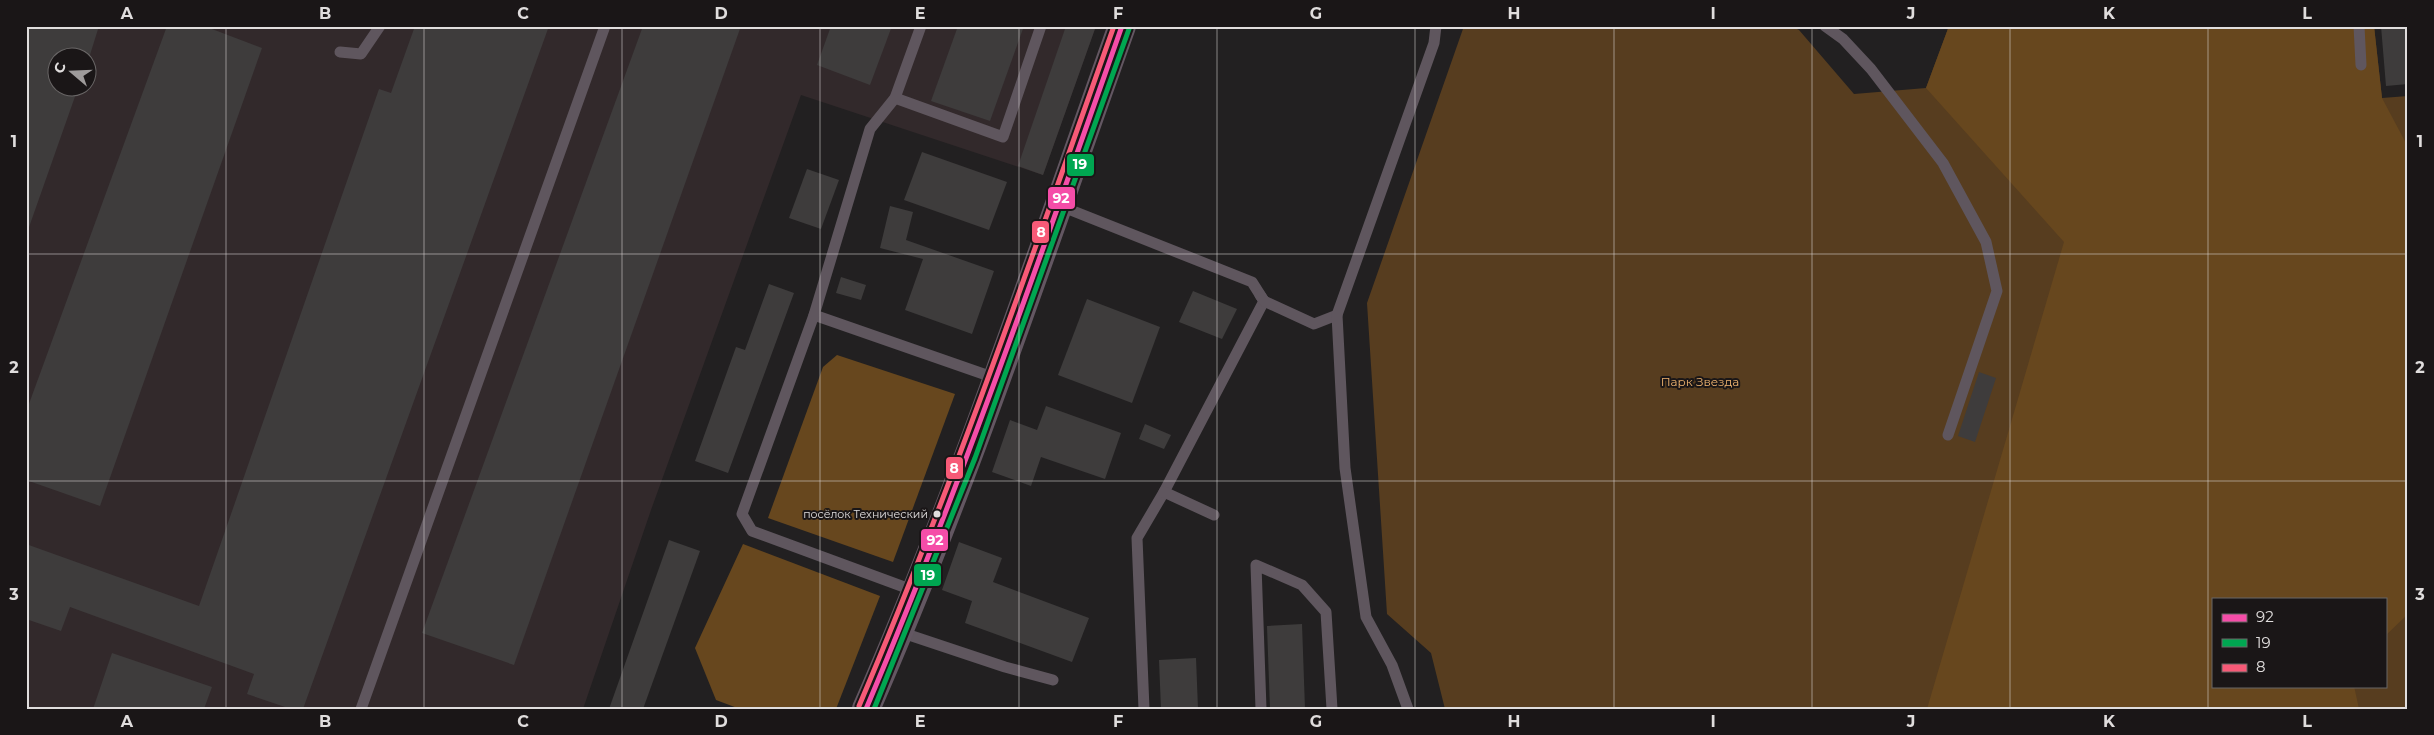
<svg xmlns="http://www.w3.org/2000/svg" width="2434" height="735" font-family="Montserrat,sans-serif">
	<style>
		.built { fill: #32292b; fill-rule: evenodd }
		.green { fill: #573d1f; fill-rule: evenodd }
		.forest { fill: #67471e }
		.building { fill: #3e3c3c }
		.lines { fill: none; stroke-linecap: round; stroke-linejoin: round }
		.lane { stroke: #5f565e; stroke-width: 11 }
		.secondary { stroke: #635762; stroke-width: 28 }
		.bus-1-casing { stroke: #1a1617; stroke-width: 9 }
		.bus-2-casing { stroke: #1a1617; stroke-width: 9 }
		.bus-3-casing { stroke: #1a1617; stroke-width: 9 }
		.bus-1 { stroke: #f54da8; stroke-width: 5 }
		.bus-2 { stroke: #00a651; stroke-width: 5 }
		.bus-3 { stroke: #f75a77; stroke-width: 5 }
		.grid { fill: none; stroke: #e0dddd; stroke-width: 1; stroke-opacity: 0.55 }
		.bus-dot { fill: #e0dddd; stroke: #1a1617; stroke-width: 2 }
		.labels { text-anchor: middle; stroke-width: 4; stroke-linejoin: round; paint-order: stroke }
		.bus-label { font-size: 11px; fill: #e0dddd; stroke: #1a1617; text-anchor: end }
		.park-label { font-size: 12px; fill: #f1b570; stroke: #1a1617 }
		.line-badge { stroke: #1a1617; stroke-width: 2 }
		.badge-label { font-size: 14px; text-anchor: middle; font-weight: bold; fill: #fff }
		.neatline { fill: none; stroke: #e0dddd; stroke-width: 2 }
		.grid-label { font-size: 16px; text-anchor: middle; font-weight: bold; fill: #e0dddd }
	</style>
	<rect width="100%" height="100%" fill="#222021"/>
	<path class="built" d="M 26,26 L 1096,26 L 1043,175 L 801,95 L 651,510 L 583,709 L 26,709 ZM 58,58 L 88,58 L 88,88 L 58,88 Z"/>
	<path class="green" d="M 1464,26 L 1791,26 L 1799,30 L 1854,94 L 1926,88 L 1949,26 L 2374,26 L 2382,98 L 2408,96 L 2408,709 L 1445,709 L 1431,653 L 1387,614 L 1367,303 ZM 2213,599 L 2385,599 L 2385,686 L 2213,686 Z"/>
	<g class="forest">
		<polygon points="1949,26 2374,26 2382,98 2408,147 2408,614 2385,636 2385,599 2213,599 2213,686 2354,686 2359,709 1927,709 2064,242 1926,88"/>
		<polygon points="837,355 955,394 893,562 768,518 823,367"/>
		<polygon points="743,544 880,596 836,709 740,709 716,700 695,648"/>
	</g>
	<g class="building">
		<polygon points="26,26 99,26 89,58 58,58 58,88 78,88 28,230 26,230"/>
		<polygon points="167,26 204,26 262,48 100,506 26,480 26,412"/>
		<polygon points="415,26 549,26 303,709 291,709 247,694 254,674 70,607 61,631 26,619 26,544 199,606 379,89 391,93"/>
		<polygon points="643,26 741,26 514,665 422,633"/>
		<polygon points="831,26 892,26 870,85 817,65"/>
		<polygon points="958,26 1024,26 990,121 931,101"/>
		<polygon points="1066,26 1096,26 1043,175 1018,166"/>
		<polygon points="2381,26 2408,26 2408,84 2386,86"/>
		<polygon points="922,152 1007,182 989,230 904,200"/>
		<polygon points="807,169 839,180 821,229 789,218"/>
		<polygon points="890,206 913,212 906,240 994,271 972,334 905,310 923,259 880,248"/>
		<polygon points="841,277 866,285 861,300 836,293"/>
		<polygon points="769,284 794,293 728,473 695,461 736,347 745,350"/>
		<polygon points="1193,291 1237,309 1222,339 1179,322"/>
		<polygon points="1087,299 1160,327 1132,403 1058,375"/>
		<polygon points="1979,372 1996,378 1975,442 1958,436"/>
		<polygon points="1046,406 1121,433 1105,479 1041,457 1031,486 992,472 1010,420 1037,430"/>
		<polygon points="1145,424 1171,435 1164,449 1139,439"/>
		<polygon points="669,540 700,551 643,709 609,709"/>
		<polygon points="959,542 1002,558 993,582 1089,618 1072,662 965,623 972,601 942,590"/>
		<polygon points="1302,624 1305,709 1270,709 1267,626"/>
		<polygon points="112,653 212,687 204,709 93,709"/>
		<polygon points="1196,658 1198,709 1161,709 1159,660"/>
	</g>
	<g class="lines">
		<g class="lane">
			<polyline points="1825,26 1843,39 1871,69 1943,163 1986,242 1997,291 1948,435"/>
			<polyline points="2359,26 2361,65"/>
			<polyline points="340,52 361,54 380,26"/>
			<polyline points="895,98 1003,137 1041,26"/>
			<polyline points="1058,205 1252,282 1264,301 1164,492 1137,538 1144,709"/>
			<polyline points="1260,295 1264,301 1314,324 1337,315"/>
			<polyline points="814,315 995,378"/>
			<polyline points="1164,492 1214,515"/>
			<polyline points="915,591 752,531 742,514 814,315 870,129 895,98 921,26"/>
			<polyline points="900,632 1005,667 1053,680"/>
			<polyline points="361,709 605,26"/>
			<polyline points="1261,709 1256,565 1302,585 1326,612 1332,709"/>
			<polyline points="1408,709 1392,665 1366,617 1345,468 1337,315 1434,43 1436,26"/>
		</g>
		<path class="secondary" d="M 866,709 C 964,486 1040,255 1122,26"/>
		<defs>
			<path id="bus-1" d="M 866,709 C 961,485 1041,255 1122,26"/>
			<polyline id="bus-2" points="874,709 975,458 1129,29"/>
			<path id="bus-3" d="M 859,706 C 954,483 1033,254 1114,26"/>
		</defs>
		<use href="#bus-1" class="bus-1-casing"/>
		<use href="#bus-2" class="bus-2-casing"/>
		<use href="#bus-3" class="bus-3-casing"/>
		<use href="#bus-1" class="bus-1"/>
		<use href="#bus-2" class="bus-2"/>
		<use href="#bus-3" class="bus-3"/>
	</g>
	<path class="grid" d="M 226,26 L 226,709M 424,26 L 424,709M 622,26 L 622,709M 820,26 L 820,709M 1019,26 L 1019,709M 1217,26 L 1217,709M 1415,26 L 1415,709M 1614,26 L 1614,709M 1812,26 L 1812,709M 2010,26 L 2010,709M 2208,26 L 2208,709M 26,254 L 2408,254M 26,481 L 2408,481"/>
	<circle class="bus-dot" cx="937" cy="514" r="4.5"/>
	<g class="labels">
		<g class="bus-label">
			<text x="928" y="518">посёлок Технический</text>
		</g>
		<g class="park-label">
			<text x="1700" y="386">Парк Звезда</text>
		</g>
	</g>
	<g class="line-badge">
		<rect x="1066" y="153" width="29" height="24" rx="5" fill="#00a651"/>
		<rect x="1047" y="186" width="29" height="24" rx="5" fill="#f54da8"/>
		<rect x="1031" y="220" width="19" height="24" rx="5" fill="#f75a77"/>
		<rect x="945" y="456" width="19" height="24" rx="5" fill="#f75a77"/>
		<rect x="920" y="528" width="29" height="24" rx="5" fill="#f54da8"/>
		<rect x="913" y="563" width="29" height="24" rx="5" fill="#00a651"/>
	</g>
	<g class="badge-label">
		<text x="1080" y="169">19</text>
		<text x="1061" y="203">92</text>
		<text x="1041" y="237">8</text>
		<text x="954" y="473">8</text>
		<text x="935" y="545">92</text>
		<text x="928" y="580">19</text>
	</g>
	<rect width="2434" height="735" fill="none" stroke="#1a1617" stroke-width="55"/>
	<rect x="2212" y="598" width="175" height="90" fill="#1a1617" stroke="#696666"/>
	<rect x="2222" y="614" width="25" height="8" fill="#f54da8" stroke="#696666"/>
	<text x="2256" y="622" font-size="15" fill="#e0dddd">92</text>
	<rect x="2222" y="639" width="25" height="8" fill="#00a651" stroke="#696666"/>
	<text x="2256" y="648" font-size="15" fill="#e0dddd">19</text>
	<rect x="2222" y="664" width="25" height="8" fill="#f75a77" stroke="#696666"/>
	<text x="2256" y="672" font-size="15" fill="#e0dddd">8</text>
	<g transform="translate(72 72) rotate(289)"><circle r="24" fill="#1a1617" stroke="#696666"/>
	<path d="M0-4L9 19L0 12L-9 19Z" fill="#9e9b9b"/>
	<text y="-8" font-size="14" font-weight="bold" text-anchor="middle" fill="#e0dddd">С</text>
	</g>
	<rect x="28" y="28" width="2378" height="680" class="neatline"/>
	<g class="grid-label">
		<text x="127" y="19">A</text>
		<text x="325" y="19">B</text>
		<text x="523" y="19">C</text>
		<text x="721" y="19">D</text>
		<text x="920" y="19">E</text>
		<text x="1118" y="19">F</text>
		<text x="1316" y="19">G</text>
		<text x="1514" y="19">H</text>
		<text x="1713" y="19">I</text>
		<text x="1911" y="19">J</text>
		<text x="2109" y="19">K</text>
		<text x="2307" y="19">L</text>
		<text x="14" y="147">1</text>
		<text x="2420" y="147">1</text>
		<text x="14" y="373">2</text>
		<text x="2420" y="373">2</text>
		<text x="14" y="600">3</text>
		<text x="2420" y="600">3</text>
		<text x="127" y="727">A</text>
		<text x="325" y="727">B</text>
		<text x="523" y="727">C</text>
		<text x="721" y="727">D</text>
		<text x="920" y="727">E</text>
		<text x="1118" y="727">F</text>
		<text x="1316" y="727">G</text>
		<text x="1514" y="727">H</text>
		<text x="1713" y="727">I</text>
		<text x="1911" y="727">J</text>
		<text x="2109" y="727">K</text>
		<text x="2307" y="727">L</text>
	</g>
</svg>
